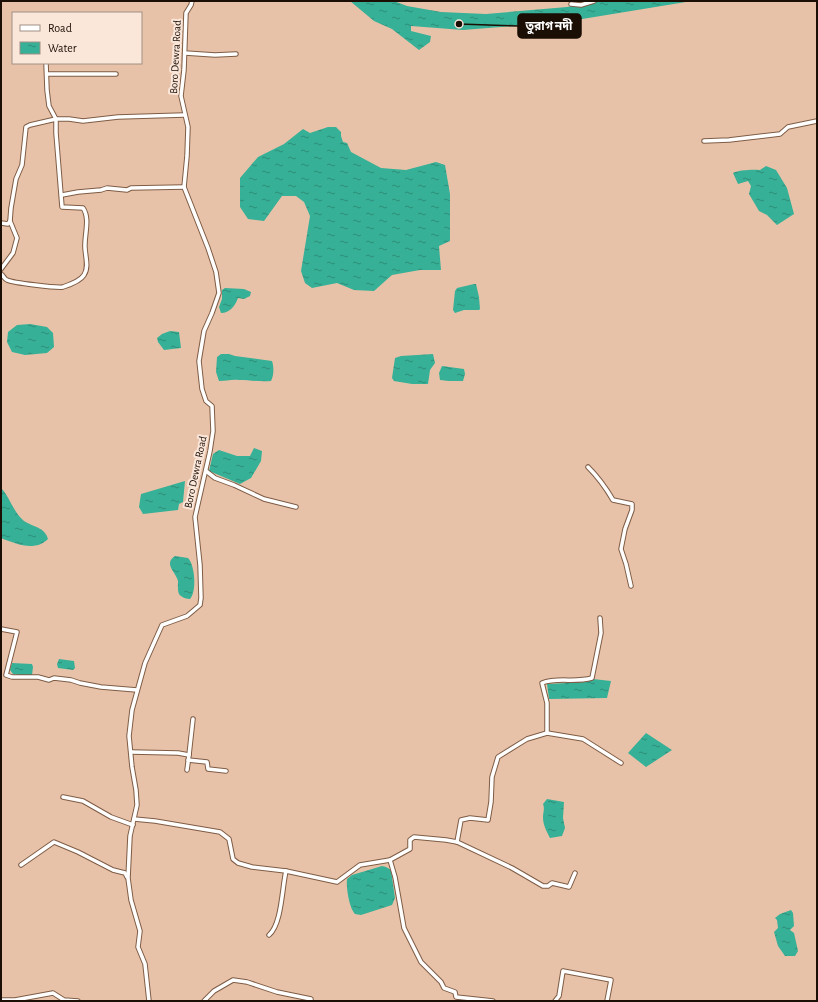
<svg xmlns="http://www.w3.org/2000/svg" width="818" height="1002" font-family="'Alegreya Sans','Noto Sans Bengali',sans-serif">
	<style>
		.water { fill: url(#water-ripples) }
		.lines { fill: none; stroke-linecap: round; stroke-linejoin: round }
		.minor-casing { stroke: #7e5c45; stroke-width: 5.5 }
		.minor { stroke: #fff; stroke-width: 3.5 }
		.labels { text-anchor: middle; stroke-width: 4; stroke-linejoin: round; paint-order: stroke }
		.street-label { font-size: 11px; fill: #1b0e05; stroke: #fbe7da }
		.leader { fill: none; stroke: #1b0e05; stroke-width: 1.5 }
		.callout-dot { fill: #1b0e05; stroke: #fbe7da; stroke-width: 1.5 }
		.callout { fill: #1b0e05; stroke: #1b0e05; stroke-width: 1.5 }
		.callout-label { font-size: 12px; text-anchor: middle; font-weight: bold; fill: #fff }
	</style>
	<defs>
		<pattern id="water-ripples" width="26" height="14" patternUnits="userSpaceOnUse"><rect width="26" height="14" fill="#36b096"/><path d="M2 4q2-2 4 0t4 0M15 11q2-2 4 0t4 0" fill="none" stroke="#2d8e78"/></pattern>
	</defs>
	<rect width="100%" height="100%" fill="#e8c2a8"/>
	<g class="water">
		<polygon points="350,1 394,1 407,6 441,12 486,14 567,7 596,1 692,1 564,22 463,30 411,26 411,31 431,36 430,42 419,50 392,29 374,21"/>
		<polygon points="328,127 336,127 341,132 341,136 343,142 347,143 351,152 381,168 406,170 436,162 445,165 450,194 450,241 439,246 441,270 420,270 392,275 374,291 354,290 337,283 312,288 305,283 301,271 310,216 304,202 296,196 282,196 264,221 248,219 240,207 240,178 258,157 284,144 303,129 310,133"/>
		<path d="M 766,166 L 776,170 L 787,188 L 794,214 L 777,225 L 767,215 L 759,211 L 749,194 L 751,186 L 748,181 L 738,184 L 733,173 C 737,170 755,169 760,170 Z"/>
		<polygon points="474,284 476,284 479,297 480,309 479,310 464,310 455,313 453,310 455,291 457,288"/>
		<path d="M 225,288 L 244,289 L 251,292 L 250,296 L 244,299 L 238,298 C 235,306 230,313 221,313 L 219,307 L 222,299 L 222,290 Z"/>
		<polygon points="30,324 47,327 53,333 54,347 47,353 25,355 12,352 7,342 8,332 17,325"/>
		<polygon points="170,331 179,332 181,348 164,350 158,342 157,338 162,334"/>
		<path d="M 221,354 L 229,354 L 235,356 L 272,361 C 274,367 274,375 271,381 C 259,382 250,380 239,380 C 232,379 226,381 219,381 L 216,372 L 217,357 Z"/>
		<polygon points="433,354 435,363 430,370 428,384 412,384 394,381 392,378 395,358 401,356"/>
		<polygon points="442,366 464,369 465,374 463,381 449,381 440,380 439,373"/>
		<polygon points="254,448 262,451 261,461 251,478 240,484 209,471 213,454 219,450 237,456 250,456"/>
		<polygon points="185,481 183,502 179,504 178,510 143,514 139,507 141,494"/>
		<path d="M 1,488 C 10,497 13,512 24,521 C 33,527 45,527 48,539 C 35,552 16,544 1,538 Z"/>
		<path d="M 175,556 L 188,558 C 195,565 197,592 190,599 C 187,599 183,598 181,596 C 177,594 178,585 178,581 C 176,572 163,564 175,556 Z"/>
		<polygon points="59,659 74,661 75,668 73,670 58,668 57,664"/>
		<polygon points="12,663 32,664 33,667 32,675 26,676 13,674 10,670"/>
		<polygon points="593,679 611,681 607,698 549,699 547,684 586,682"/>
		<polygon points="646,733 672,750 646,767 628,753"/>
		<path d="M 547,799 L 564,802 L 563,818 L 565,828 L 562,836 L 550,838 C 547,832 543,825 543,818 C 543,812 545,809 543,804 Z"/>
		<path d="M 382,866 L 386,867 L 391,870 L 395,898 L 392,905 L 361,915 L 355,914 C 349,908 346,887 347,879 L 352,875 Z"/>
		<polygon points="791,910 793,913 794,926 790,930 794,933 798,951 795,956 785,956 778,946 774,932 778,928 777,920 775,918 780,914"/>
	</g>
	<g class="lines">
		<defs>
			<g id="minor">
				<polyline points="571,4 581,5 594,1"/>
				<polyline points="185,53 215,55 236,54"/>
				<polyline points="47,74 116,74"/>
				<polyline points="704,141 729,140 780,134 788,127 817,121"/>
				<polyline points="62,195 78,192 101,190 107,188 127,190 131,188 184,187"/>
				<polyline points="1,223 8,224 10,221"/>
				<polyline points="1,269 13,253 17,238 10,221 11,208 16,179 22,165 26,127 30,125 56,119 69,119 83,121 118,117 184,115"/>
				<path d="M 1,274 C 4,276 4,279 7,280 C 13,283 57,288 63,287 C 69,285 81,280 84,275 C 90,266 84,253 85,244 C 85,233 90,218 83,208 L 62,207 L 56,133 L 56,119 L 49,106 L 47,90 L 46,63"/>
				<path d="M 588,467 C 598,477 606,488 613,500 L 632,504 L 632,510 L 625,529 L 621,549 L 626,564 L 631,586"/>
				<polyline points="206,471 215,478 234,485 264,499 296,507"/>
				<polyline points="1,629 17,632 6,675 12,677 38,677 49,680 54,678 71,680 80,683 101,687 137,690"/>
				<path d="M 547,733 L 547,703 L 542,683 C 557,677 575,683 592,678 L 601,633 L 600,618"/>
				<polyline points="131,752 178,753 189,755 187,770"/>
				<polyline points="189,755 193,719"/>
				<polyline points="188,760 207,762 208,769 226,771"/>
				<polyline points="63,797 83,801 111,817 133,825"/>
				<polyline points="134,819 155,821 220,832 229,839 233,859 238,863 252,867 286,871 337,882 360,865 390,860 410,849 410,840 414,837 446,840 457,842 461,820 470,818 488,820 491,802 492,777 498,757 527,739 547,733 583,739 621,763"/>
				<polyline points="457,842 512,868 543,886 548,886 552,883 569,887 575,873"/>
				<polyline points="390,860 395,877 404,928 421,962 441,982 444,988 455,992 456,997 493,1001"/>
				<polyline points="21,865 54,842 78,852 113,870 125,873 127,877"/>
				<path d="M 269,935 C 282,924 282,887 286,871"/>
				<polyline points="1,1000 15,1000 53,993 64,1000 78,1001"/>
				<polyline points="149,1001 145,964 138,947 140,931 131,900 128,878 130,836 137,805 136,790 132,767 129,736 132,710 145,663 162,625 187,616 200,605 201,598 200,565 195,517 210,451 213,431 212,406 206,401 202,389 199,361 204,331 212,313 219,293 216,272 208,248 184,187 187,156 188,127 181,96 184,70 186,13 191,5 192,1"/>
				<polyline points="204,1001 214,991 233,980 247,982 277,992 311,999 311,1001"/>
				<polyline points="555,1001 559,996 563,971 611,980 607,1001"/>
			</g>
		</defs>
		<use href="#minor" class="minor-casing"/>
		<use href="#minor" class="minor"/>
	</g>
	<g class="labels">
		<g class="street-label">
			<text transform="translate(175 57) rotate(-87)" y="4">Boro Dewra Road</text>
			<text transform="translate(195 472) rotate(-78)" y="4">Boro Dewra Road</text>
		</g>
	</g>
	<path class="leader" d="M459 24L518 26"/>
	<circle class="callout-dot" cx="459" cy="24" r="4"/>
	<rect class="callout" x="518" y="14" width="63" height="24" rx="4"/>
	<g class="callout-label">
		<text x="549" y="30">তুরাগ নদী</text>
	</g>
	<rect width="818" height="1002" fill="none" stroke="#1b0e05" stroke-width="4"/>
	<rect x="12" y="12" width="130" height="52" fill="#fbe7da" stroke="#a19085"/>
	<rect x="20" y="25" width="20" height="6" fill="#ffffff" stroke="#a19085"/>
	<text x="48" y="32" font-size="12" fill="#1b0e05">Road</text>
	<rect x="20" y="42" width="20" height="12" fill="url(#water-ripples)" stroke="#a19085"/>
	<text x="48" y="52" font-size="12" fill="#1b0e05">Water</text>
</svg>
